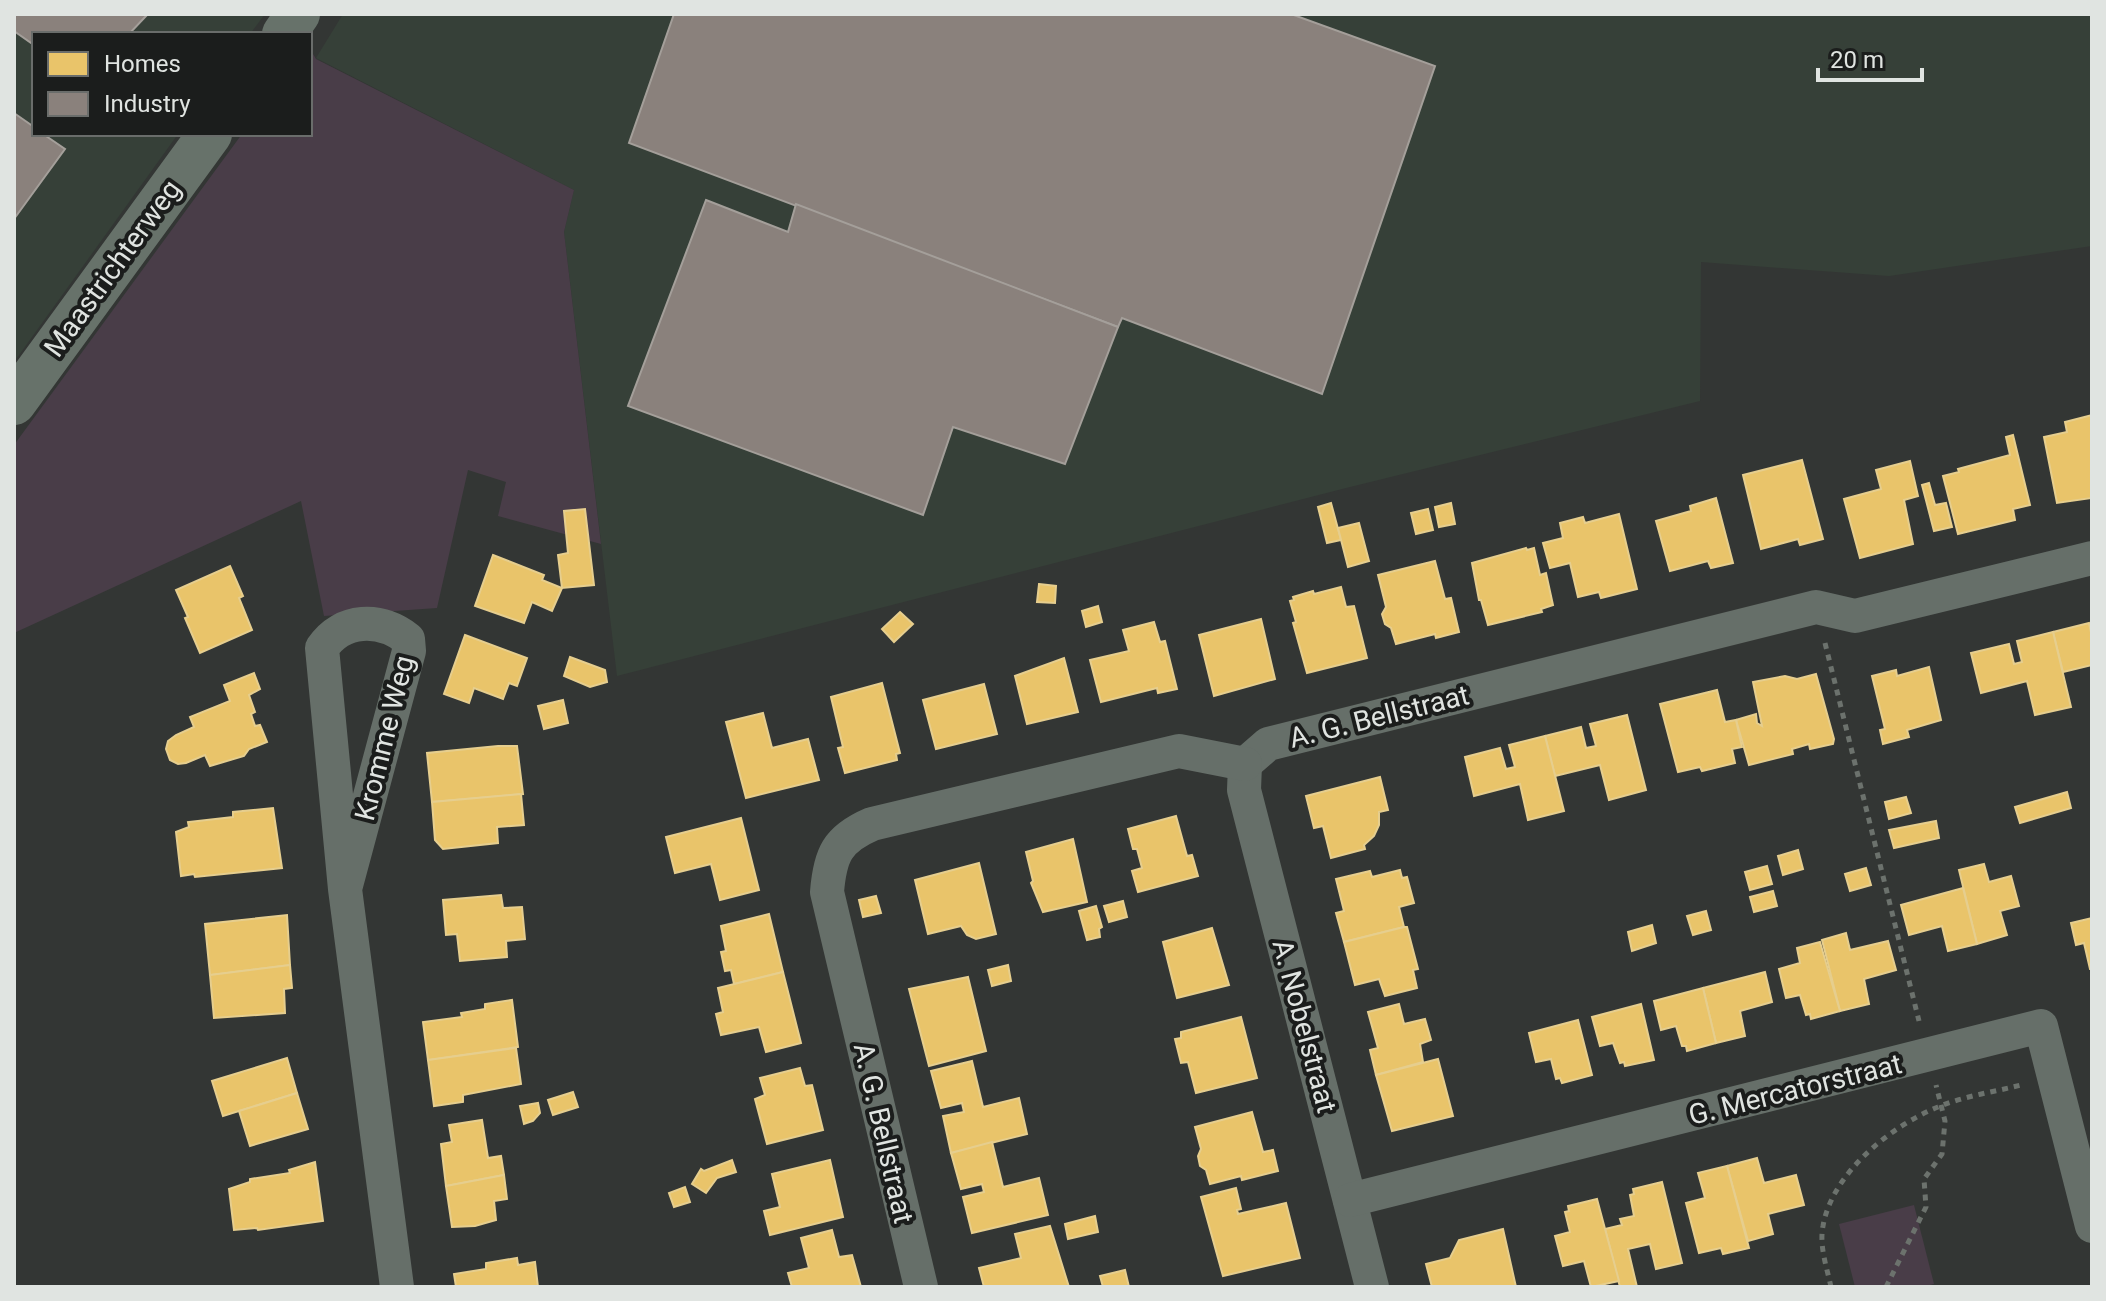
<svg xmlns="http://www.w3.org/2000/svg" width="2106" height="1301" font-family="Roboto,sans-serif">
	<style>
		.built { fill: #364038 }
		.green { fill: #493d48 }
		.homes { fill: #e9c46a; stroke: #e6ce8e; stroke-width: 2 }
		.industry { fill: #8a817c; stroke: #a49f9a; stroke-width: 2 }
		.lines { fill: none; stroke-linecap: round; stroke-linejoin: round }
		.path { stroke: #6c726d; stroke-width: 5; stroke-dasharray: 6 6; stroke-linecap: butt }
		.minor { stroke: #666f69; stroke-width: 34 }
		.secondary { stroke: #67726a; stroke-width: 44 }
		.labels { text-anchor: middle; stroke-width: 8; stroke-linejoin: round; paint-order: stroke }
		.street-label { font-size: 28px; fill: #e0e4e1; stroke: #1b1d1c }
	</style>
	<rect width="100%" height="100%" fill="#333634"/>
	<g class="built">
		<polygon points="14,14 265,14 250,34 34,34 34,134 178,134 14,362"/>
		<polygon points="343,14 2092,14 2092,246 1889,276 1701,262 1700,401 1346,488 617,676 564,232 574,190 316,58"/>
	</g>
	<g class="green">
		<polygon points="310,49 316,59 574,190 564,232 601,544 498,516 506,482 468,470 437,608 324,616 301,501 14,633 14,445 242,134 310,134"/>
		<polygon points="1914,1205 1934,1284 1922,1287 1855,1287 1839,1224"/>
	</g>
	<g class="homes">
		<polygon points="2092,415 2092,498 2057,503 2044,437 2067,432 2065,422"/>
		<polygon points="2013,435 2030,505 2013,509 2015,520 1958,534 1943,476 1959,472 1958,469 2010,455 2006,437"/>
		<polygon points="1802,460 1823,539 1800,545 1798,539 1761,549 1743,475"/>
		<polygon points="1910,461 1918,496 1904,500 1913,544 1860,558 1844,499 1881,489 1876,470"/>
		<polygon points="1929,483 1935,505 1946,503 1952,527 1934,531 1922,485"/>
		<polygon points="1716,498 1733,563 1711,568 1708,561 1670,571 1656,521 1691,511 1690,506"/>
		<polygon points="1331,503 1341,540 1327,543 1318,507"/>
		<polygon points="1451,503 1455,524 1439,527 1435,507"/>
		<polygon points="585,509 594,585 562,588 558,555 568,553 564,511"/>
		<polygon points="1428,509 1433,530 1416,534 1411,513"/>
		<polygon points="1619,514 1637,589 1601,598 1599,592 1578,597 1570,563 1550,568 1543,543 1563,538 1560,523 1583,517 1585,523"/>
		<polygon points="1359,523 1369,561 1348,567 1338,528"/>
		<polygon points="1526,548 1527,550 1534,548 1540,575 1546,573 1553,605 1541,609 1542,612 1488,625 1481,600 1479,600 1472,563"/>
		<polygon points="493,555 544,575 542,580 562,588 552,611 532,602 524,623 475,606"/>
		<polygon points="1435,561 1445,599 1451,598 1459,632 1436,638 1435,634 1396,644 1391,628 1385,624 1382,614 1386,607 1378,575"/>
		<polygon points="230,566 243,596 239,598 252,630 200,653 185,618 188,617 176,590"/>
		<polygon points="1039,584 1056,586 1055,603 1037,602"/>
		<polygon points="1341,587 1346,607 1354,606 1367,658 1307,673 1293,623 1296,622 1290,601 1294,600 1293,597 1313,591 1314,594"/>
		<polygon points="1098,606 1102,622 1086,627 1082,611"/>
		<polygon points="900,612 913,624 894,642 882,629"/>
		<polygon points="1261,619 1275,679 1214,696 1199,635"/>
		<polygon points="1154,622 1160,642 1165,641 1177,689 1158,693 1157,688 1101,702 1090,660 1129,651 1123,630"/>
		<polygon points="2089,623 2092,637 2092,665 2063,672 2053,632"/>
		<polygon points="2053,632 2071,707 2035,715 2027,681 1981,693 1971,653 2009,644 2014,664 2022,662 2017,641"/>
		<polygon points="465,635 527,658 517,686 509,683 503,699 474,688 469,703 444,694"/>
		<polygon points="570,657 605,670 607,682 590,687 564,676"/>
		<polygon points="1064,658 1078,712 1027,724 1015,676"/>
		<polygon points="1929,667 1941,720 1907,730 1909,737 1883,744 1880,730 1885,729 1872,676 1896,670 1897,676"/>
		<polygon points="254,673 260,689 249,695 255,712 251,714 255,726 260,725 267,742 249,749 244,756 210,766 205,755 186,763 178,764 170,760 166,749 168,741 176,735 194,727 190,717 230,701 224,685"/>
		<polygon points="1816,674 1834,739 1833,744 1810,749 1809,744 1792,749 1793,754 1749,765 1736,720 1756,714 1757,723 1762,726 1753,682 1785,676 1797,679"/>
		<polygon points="882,683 900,753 896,754 897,760 845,773 838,748 843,747 831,697"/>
		<polygon points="984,684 997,734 936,749 923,700"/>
		<polygon points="1717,690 1725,722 1736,720 1742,747 1732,749 1735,763 1702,771 1700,767 1678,772 1660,704"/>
		<polygon points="563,700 568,723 544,729 538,706"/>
		<polygon points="763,713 772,748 808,739 819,780 746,798 726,722"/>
		<polygon points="1627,715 1646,790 1609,800 1600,765 1555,776 1545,736 1581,727 1586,748 1596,746 1590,724"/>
		<polygon points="1545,736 1564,811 1528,820 1520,784 1474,796 1465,757 1500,748 1506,769 1515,767 1509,745"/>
		<polygon points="498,746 517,746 523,794 432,802 427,753"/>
		<polygon points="1380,777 1388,810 1379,812 1379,825 1374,836 1364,845 1365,849 1331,858 1323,826 1314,828 1306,796"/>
		<polygon points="2067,792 2071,808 2020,823 2015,807"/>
		<polygon points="521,794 524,825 497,827 498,843 443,849 435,840 432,802"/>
		<polygon points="1906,797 1911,813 1889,819 1885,802"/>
		<polygon points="273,808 282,868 195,877 194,874 181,876 176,832 189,827 188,822 233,817 233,812"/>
		<polygon points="1176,816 1187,856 1192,855 1198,876 1138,892 1132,871 1142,868 1137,849 1133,849 1128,829"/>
		<polygon points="741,818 759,890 720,900 711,864 675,873 666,837"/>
		<polygon points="1936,821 1939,838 1894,848 1889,830"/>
		<polygon points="1073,839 1087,902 1043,912 1031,883 1033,881 1026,852"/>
		<polygon points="1798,850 1803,869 1783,875 1778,856"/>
		<polygon points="979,863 996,934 976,939 967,935 961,926 928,934 915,880"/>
		<polygon points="1984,864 1989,882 2011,876 2019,906 2000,911 2007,935 1977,944 1959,870"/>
		<polygon points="1767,866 1772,884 1750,890 1745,872"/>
		<polygon points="1866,868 1871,885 1850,891 1845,874"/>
		<polygon points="1400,870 1402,878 1407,877 1414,903 1399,907 1404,927 1344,942 1336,913 1344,911 1336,879 1370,871 1372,877"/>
		<polygon points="1963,888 1977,944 1948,951 1942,926 1909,935 1901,905"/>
		<polygon points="1773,891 1777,906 1754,912 1750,897"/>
		<polygon points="501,895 503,908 522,907 525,939 506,941 507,957 460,961 457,934 446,935 443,900"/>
		<polygon points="876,896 881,913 863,917 859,900"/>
		<polygon points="1123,901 1127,917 1109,922 1104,906"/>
		<polygon points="1096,906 1102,927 1099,929 1100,937 1087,940 1079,911"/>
		<polygon points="1706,911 1711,930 1693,935 1687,916"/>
		<polygon points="769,914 783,972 734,984 731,970 725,971 721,952 726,951 721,926"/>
		<polygon points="287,915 290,965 210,975 205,924"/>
		<polygon points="2092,918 2092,969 2090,969 2084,943 2076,945 2071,923"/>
		<polygon points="1652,925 1656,943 1632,951 1628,932"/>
		<polygon points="1404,927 1407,927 1418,969 1413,970 1417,988 1385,996 1379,979 1355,985 1344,942"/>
		<polygon points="1212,928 1229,985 1177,998 1163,942"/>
		<polygon points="1846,933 1850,950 1888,941 1896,970 1864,979 1869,1004 1840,1011 1822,940"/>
		<polygon points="1820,942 1840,1011 1811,1019 1810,1014 1806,1015 1800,995 1786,998 1779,969 1800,963 1797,948"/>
		<polygon points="290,965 292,988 284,989 285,1013 214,1018 210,975"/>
		<polygon points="1008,965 1011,981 992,986 988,970"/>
		<polygon points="783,972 801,1043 766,1052 759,1027 721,1035 716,1014 723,1012 718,988"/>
		<polygon points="1765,972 1772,1002 1740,1011 1745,1036 1716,1043 1703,988"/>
		<polygon points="968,977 986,1051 929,1066 909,989"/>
		<polygon points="1703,988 1716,1043 1687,1051 1686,1046 1682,1046 1676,1026 1661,1030 1654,1001"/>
		<polygon points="512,1000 518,1047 428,1060 423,1022 462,1017 461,1013 485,1009 485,1004"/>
		<polygon points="1399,1004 1404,1024 1425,1019 1431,1040 1420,1044 1423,1062 1376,1075 1370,1050 1378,1048 1368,1012"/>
		<polygon points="1641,1004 1654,1060 1625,1066 1624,1062 1620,1063 1613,1043 1600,1046 1592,1017"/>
		<polygon points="1241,1017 1257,1078 1196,1093 1188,1062 1181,1063 1175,1039 1181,1038 1181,1032"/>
		<polygon points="1578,1020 1592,1075 1562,1083 1560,1078 1556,1079 1551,1059 1536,1062 1529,1033"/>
		<polygon points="516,1048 521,1084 463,1095 463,1102 434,1106 428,1060"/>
		<polygon points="287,1058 297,1093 223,1116 212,1081"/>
		<polygon points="1438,1059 1453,1116 1392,1131 1376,1075"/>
		<polygon points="972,1061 983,1107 1019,1098 1027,1134 951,1153 943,1116 964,1112 962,1103 941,1108 931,1071"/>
		<polygon points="800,1068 805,1086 812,1085 823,1130 767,1144 755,1099 765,1095 760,1078"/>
		<polygon points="573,1092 578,1107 553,1115 548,1100"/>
		<polygon points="297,1093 308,1129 250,1146 239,1111"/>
		<polygon points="538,1103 540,1113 533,1121 524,1124 520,1106"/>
		<polygon points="1252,1112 1263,1152 1273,1150 1278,1171 1242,1180 1241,1176 1210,1184 1206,1170 1200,1166 1198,1156 1201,1149 1195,1127"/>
		<polygon points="482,1120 488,1158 501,1156 504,1175 446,1186 441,1144 452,1142 449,1125"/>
		<polygon points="992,1142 1003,1187 1039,1178 1048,1215 972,1233 963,1197 984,1192 982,1184 961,1189 951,1153"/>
		<polygon points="1757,1158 1764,1183 1796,1175 1804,1205 1768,1214 1773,1234 1748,1241 1727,1166"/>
		<polygon points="732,1160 736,1172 717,1178 706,1193 692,1184 701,1169 704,1171"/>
		<polygon points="830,1160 843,1217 770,1235 764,1211 780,1207 772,1174"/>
		<polygon points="315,1162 323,1221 258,1230 257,1228 234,1230 229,1189 250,1182 250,1179 290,1173 289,1170"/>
		<polygon points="1727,1166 1749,1248 1723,1254 1721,1248 1699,1253 1686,1203 1705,1198 1698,1173"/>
		<polygon points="504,1175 507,1199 494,1201 496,1220 475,1226 452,1227 446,1186"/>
		<polygon points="1662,1182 1682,1263 1656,1269 1650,1244 1628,1249 1637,1287 1620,1287 1605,1229 1622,1225 1620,1219 1634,1216 1630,1195 1634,1194 1633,1189"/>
		<polygon points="685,1187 690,1202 674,1207 669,1193"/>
		<polygon points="1236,1188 1241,1209 1237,1210 1238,1214 1286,1203 1300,1258 1223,1276 1201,1197"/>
		<polygon points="1597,1199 1619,1281 1591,1287 1584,1261 1563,1266 1555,1236 1570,1232 1565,1212 1569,1211 1568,1206"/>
		<polygon points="1095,1216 1098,1232 1068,1239 1065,1224"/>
		<polygon points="1050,1226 1069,1287 984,1287 979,1268 1021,1258 1015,1234"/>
		<polygon points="1503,1229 1516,1287 1432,1287 1426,1264 1450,1258 1459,1240"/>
		<polygon points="832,1230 839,1257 852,1255 861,1287 792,1287 788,1273 809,1268 801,1238"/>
		<polygon points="517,1258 518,1265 535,1262 538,1287 456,1287 454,1274 486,1269 486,1263"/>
		<polygon points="1125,1270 1129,1287 1103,1287 1100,1276"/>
	</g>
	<g class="industry">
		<polygon points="14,14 148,14 129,34 34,34 34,45 14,31"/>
		<polygon points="674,14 1291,14 1435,66 1322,394 1122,318 1118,327 629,143"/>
		<polygon points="14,113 34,127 34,134 43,134 65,149 14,219"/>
		<polygon points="706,200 788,232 796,204 1118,327 1065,464 953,427 923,515 628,406"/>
	</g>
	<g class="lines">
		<g class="path">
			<polyline points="1825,643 1919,1021"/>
			<path d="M 1831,1287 C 1827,1268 1819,1246 1823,1226 C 1832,1173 1891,1126 1938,1107 C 1964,1096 1994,1092 2021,1085"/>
			<polyline points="1886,1287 1926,1207 1924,1179 1942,1154 1945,1121 1936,1085"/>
		</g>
		<g class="minor">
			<polyline points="1245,764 1268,744 1816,607 1855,616 2092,558"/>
			<polyline points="1245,764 1244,790 1372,1287"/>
			<path d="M 345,889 L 409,651 L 408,639 C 380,617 342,618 322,648 L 345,889 L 397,1287"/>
			<polyline points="1350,1200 2041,1026 2092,1226"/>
			<path d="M 921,1287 L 827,892 C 830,855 837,839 872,824 L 1179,751 L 1245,764"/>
		</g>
		<g class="secondary">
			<polyline points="284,34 298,14"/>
			<polyline points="14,403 210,134"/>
		</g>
	</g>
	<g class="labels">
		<g class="street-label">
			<text transform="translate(112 268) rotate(-54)" y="10">Maastrichterweg</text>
			<text transform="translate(1379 716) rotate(-14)" y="10">A. G. Bellstraat</text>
			<text transform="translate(384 738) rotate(-76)" y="10">Kromme Weg</text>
			<text transform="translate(1305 1026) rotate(75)" y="10">A. Nobelstraat</text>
			<text transform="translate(1795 1089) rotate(-14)" y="10">G. Mercatorstraat</text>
			<text transform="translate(884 1133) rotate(77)" y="10">A. G. Bellstraat</text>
		</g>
	</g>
	<rect width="2106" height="1301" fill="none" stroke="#e0e4e1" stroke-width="32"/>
	<rect x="32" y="32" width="280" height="104" fill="#1b1d1c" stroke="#6a6d6b" stroke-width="2"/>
	<rect x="48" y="52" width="40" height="24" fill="#e9c46a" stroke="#6a6d6b" stroke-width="2"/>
	<text x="104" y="72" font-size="24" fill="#e0e4e1">Homes</text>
	<rect x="48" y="92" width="40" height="24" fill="#8a817c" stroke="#6a6d6b" stroke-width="2"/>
	<text x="104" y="112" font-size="24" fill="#e0e4e1">Industry</text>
	<path d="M1818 68v12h104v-12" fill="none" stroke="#e0e4e1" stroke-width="4"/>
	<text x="1830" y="68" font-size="24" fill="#e0e4e1" stroke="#1b1d1c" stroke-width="6" paint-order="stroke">20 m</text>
</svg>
